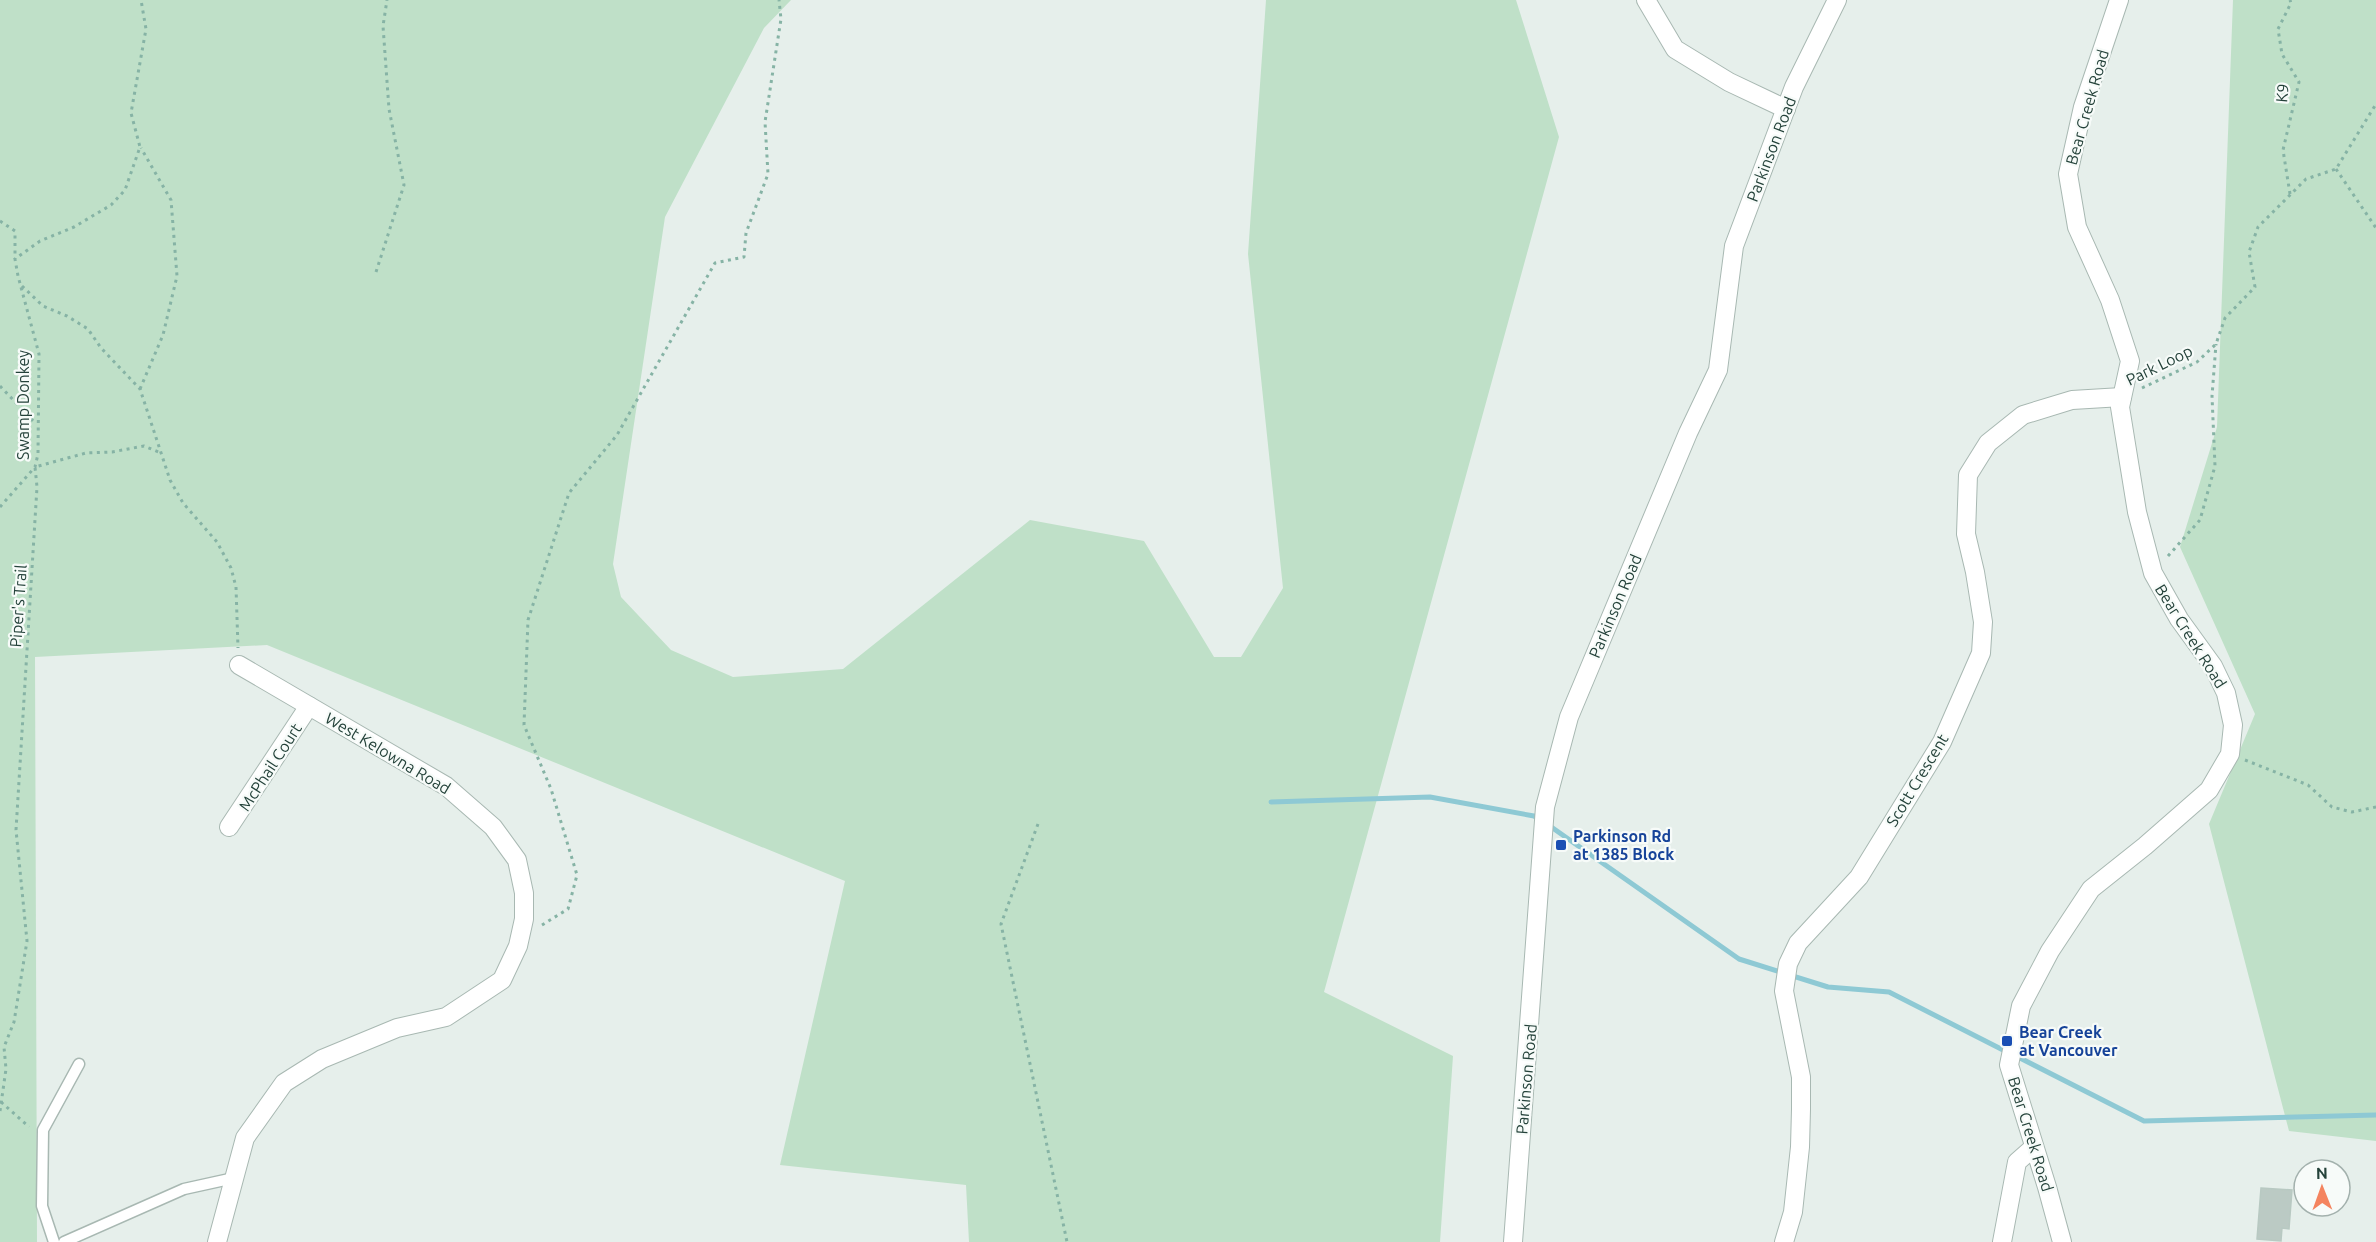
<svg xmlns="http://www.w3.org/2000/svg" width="2376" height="1242" font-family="Ubuntu,sans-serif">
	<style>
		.green { fill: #bfe0c8 }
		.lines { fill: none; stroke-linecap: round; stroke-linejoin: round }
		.stream { stroke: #8ec9d4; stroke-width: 5 }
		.building { fill: #bbcac4; stroke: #b8c9c2; stroke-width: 1.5 }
		.service-casing { stroke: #a8b8b2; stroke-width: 13 }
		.minor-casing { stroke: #a8b8b2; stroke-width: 20 }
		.tertiary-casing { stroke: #a8b8b2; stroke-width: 20 }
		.path { stroke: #86b3a5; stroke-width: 3; stroke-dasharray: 3 4.5; stroke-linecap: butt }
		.service { stroke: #fff; stroke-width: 10 }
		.minor { stroke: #fff; stroke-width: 18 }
		.tertiary { stroke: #fff; stroke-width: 18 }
		.transit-dot { fill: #1a4fb4; stroke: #f7fbf9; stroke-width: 2 }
		.labels { text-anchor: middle; stroke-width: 4.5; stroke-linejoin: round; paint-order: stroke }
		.street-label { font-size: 16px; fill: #24423a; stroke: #f7fbf9 }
		.transit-label { font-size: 16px; font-weight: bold; fill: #164399; stroke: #f7fbf9; text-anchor: start }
	</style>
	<rect width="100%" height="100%" fill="#e6efeb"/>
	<g class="green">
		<polygon points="0,0 791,0 764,28 665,217 613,564 621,597 671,650 733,677 843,669 1030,520 1144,541 1214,657 1241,657 1283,588 1248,254 1266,0 1516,0 1559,137 1324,992 1453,1056 1440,1242 969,1242 966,1185 780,1165 845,881 267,645 35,657 37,1242 0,1242"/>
		<polygon points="2233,0 2376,0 2376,1141 2289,1131 2209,824 2255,714 2180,547 2217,427"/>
	</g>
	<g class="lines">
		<g class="stream">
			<polyline points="1271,802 1430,797 1534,816 1539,819"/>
			<polyline points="1547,824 1739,959 1828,987 1889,992 2007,1052"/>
			<polyline points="2016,1056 2144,1121 2376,1115"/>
		</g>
	</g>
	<polygon class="building" points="2261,1188 2292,1190 2289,1229 2282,1228 2281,1241 2257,1239"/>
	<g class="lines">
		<defs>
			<g id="service">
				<polyline points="54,1242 42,1206 43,1130 79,1064"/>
				<polyline points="64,1242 184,1189 234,1178"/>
			</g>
			<g id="minor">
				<polyline points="1646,0 1675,49 1729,82 1786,109"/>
				<polyline points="229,827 309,706"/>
				<polyline points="217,1242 245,1138 284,1083 322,1059 397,1028 446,1017 502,980 518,946 524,919 524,893 517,860 493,827 446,786 239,665"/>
				<polyline points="1784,1242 1793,1212 1800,1147 1801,1109 1801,1077 1784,991 1788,964 1798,943 1859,877 1942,742 1981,653 1983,622 1975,572 1966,534 1968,475 1988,443 2023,415 2072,400 2122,397"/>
				<polyline points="2002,1242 2017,1162 2034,1147"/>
			</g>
			<g id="tertiary">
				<polyline points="1513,1242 1545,807 1569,717 1688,433 1718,370 1734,246 1794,87 1837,0"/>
				<polyline points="2062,1242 2047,1187 2009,1065 2021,1006 2050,951 2091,889 2145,846 2209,790 2230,754 2233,725 2226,693 2213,666 2179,619 2153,573 2137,512 2120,407 2130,361 2110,300 2077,227 2068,174 2083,107 2119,0"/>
			</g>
		</defs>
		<use href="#service" class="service-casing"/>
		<use href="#minor" class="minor-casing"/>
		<use href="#tertiary" class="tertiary-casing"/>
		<g class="path">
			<polyline points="2336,169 2376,228"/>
			<polyline points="2290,194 2283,150 2299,82 2282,54 2278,29 2291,3 2290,0"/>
			<polyline points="0,221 15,231 15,259"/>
			<polyline points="376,272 404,185 389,109 383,26 387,0"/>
			<polyline points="22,286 43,306 67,316 88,329 101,348 140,389 170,480 183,503 217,542 231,568 236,587 238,648"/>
			<polyline points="0,386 36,424"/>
			<polyline points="2142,388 2197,362 2216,344 2225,318 2255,287 2249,252 2258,227 2306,179 2336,169 2376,104"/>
			<polyline points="140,389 163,335 177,276 171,200 141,148"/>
			<polyline points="0,507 35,467 38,454 39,354 18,276 15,259 40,241 74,227 111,205 125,190 140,147 131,113 146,29 141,0"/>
			<polyline points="2168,556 2200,520 2215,466 2212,396 2216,344"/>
			<polyline points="2245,760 2308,785 2332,807 2352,812 2376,807"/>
			<polyline points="1038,824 1001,924 1067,1242"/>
			<polyline points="542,925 568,909 577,875 551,789 524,725 528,620 569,493 617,435 715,263 744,257 746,233 768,174 765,122 781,19 779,0"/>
			<polyline points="1,1102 29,1127"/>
			<polyline points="0,1111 6,1069 4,1047 14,1022 27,941 16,830 37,487 35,467 86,453 112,452 144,446 161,453"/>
		</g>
		<use href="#service" class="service"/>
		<use href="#minor" class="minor"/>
		<use href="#tertiary" class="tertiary"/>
	</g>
	<g class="transit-dot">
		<rect x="1555" y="839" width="12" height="12" rx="3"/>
		<rect x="2001" y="1035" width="12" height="12" rx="3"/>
	</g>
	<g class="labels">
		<g class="street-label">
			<text transform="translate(2282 93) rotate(-84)" y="6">K9</text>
			<text transform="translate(2087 107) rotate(-74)" y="6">Bear Creek Road</text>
			<text transform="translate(1771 149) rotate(-69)" y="6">Parkinson Road</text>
			<text transform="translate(2159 365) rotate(-26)" y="6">Park Loop</text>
			<text transform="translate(23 405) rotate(-90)" y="6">Swamp Donkey</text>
			<text transform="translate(18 606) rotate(-86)" y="6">Piper's Trail</text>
			<text transform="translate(1615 606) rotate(-67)" y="6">Parkinson Road</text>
			<text transform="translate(2191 636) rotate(58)" y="6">Bear Creek Road</text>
			<text transform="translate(388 753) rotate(31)" y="6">West Kelowna Road</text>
			<text transform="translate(270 767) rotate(-57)" y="6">McPhail Court</text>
			<text transform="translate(1917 780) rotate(-59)" y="6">Scott Crescent</text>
			<text transform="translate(1526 1079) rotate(-85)" y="6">Parkinson Road</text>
			<text transform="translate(2031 1134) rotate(73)" y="6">Bear Creek Road</text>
		</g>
		<g class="transit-label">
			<text x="1573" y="842">Parkinson Rd<tspan x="1573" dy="18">at 1385 Block</tspan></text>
			<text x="2019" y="1038">Bear Creek<tspan x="2019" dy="18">at Vancouver</tspan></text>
		</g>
	</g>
	<g transform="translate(2322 1188) rotate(359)"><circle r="28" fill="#f7fbf9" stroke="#a3b1ad" stroke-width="1.5"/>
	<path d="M0-4.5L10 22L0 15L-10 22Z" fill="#f4845f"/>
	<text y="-9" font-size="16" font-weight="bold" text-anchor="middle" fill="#24423a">N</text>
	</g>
</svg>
